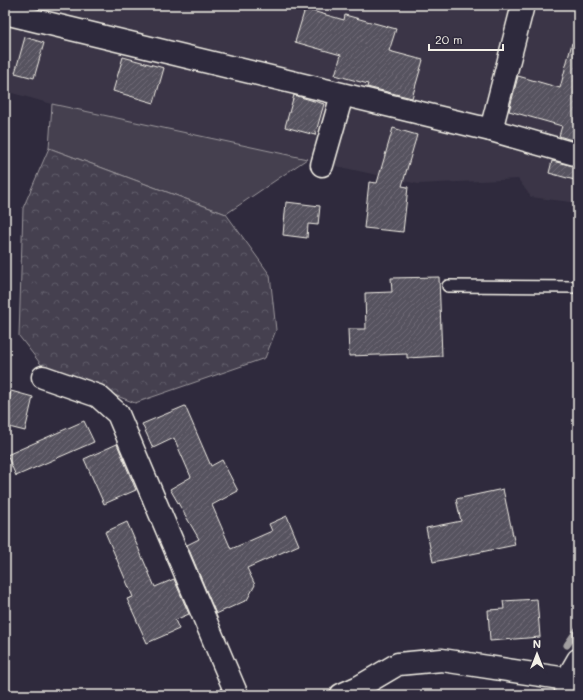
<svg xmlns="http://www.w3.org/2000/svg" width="583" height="700" font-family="Mali,sans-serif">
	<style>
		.built { fill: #3b3647 }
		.green { fill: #454050; stroke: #9c989c }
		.forest { fill: url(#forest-crowns); stroke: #9c989c }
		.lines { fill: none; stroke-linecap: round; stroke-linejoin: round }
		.stream { stroke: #a19ea0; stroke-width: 7 }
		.building { fill: url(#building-hatch); stroke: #f4f1e8 }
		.service-casing { stroke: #f4f1e8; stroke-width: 14 }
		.minor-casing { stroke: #f4f1e8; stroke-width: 25 }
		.service { stroke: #2f2a3d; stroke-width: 11 }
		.minor { stroke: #2f2a3d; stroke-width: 22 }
	</style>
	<defs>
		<pattern id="forest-crowns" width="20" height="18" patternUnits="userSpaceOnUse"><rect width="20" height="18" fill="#454050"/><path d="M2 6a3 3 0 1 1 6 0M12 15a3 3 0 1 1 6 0" fill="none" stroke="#605c69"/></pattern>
		<pattern id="building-hatch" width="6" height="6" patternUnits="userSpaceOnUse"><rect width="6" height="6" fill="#56525f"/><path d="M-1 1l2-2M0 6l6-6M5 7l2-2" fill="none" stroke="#6f6b76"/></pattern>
	</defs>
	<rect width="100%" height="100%" fill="#2f2a3d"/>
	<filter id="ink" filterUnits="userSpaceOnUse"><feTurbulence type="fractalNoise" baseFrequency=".025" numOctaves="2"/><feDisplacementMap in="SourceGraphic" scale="8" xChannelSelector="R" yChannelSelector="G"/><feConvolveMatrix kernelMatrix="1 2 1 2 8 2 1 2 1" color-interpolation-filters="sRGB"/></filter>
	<g filter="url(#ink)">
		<polygon class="built" points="5,5 578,5 578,203 531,197 518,179 418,184 52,104 5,91"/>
		<polygon class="green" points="52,104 307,159 226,214 49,148"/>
		<polygon class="forest" points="49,148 226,214 270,275 276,330 265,358 135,403 43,367 19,336 23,208"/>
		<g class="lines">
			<polyline class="stream" points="567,645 578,629"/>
		</g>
		<g class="building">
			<polygon points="305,9 344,20 345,15 396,29 389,51 423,60 412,98 367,87 368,84 335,75 341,55 295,42"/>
			<polygon points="25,37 44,43 34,78 15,73"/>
			<polygon points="572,43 578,44 578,142 559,136 562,126 509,111 518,76 560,88"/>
			<polygon points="123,57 164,68 154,103 113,91"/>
			<polygon points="294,95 324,104 315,135 285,127"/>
			<polygon points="393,128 417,135 402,186 408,187 403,232 364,228 369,182 377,183"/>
			<polygon points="552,161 578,167 578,181 549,173"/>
			<polygon points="286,202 320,206 318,225 308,224 307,238 283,235"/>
			<polygon points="439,277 442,356 407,358 407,354 349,356 348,329 366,329 365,293 392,292 391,278"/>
			<polygon points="11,391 33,397 25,431 5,426 5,417"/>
			<polygon points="185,406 211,466 222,460 238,491 212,505 231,549 272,531 269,524 287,516 299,545 247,568 255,585 247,600 216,614 187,545 199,539 170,489 191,477 174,438 153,448 142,424"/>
			<polygon points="84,421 94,442 16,476 7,455"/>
			<polygon points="117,444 136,490 104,504 84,459"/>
			<polygon points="503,489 515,545 433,562 426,528 461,521 456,499"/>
			<polygon points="127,522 155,587 174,579 189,614 175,620 179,629 147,643 127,599 133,597 105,532"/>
			<polygon points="537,599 540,637 490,641 488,610 504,609 503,601"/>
		</g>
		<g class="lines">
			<defs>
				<polyline id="service" points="448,286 578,287"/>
				<g id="minor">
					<polyline points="5,13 491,130 578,155"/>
					<polyline points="491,130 523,5"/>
					<polyline points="322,165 342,95"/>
					<polyline points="43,377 98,396 118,414 237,695"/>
					<polyline points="341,695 359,687 398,664 442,660 567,679"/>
					<polyline points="566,695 567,679 578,660"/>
				</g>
			</defs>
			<use href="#service" class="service-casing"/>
			<use href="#minor" class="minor-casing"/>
			<use href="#service" class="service"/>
			<use href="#minor" class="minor"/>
		</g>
	</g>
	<rect width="583" height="700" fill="none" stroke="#2f2a3d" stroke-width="20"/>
	<rect x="10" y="10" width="563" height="680" fill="none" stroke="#f4f1e8" stroke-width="1.5" filter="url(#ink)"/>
	<g transform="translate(537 654)" stroke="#2f2a3d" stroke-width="3" paint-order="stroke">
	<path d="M0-3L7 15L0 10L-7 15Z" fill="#f4f1e8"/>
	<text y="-6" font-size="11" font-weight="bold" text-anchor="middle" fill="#f4f1e8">N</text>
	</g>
	<path d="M429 44v6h74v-6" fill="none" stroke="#f4f1e8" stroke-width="2"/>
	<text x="435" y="44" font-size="12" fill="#f4f1e8" stroke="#2f2a3d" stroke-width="3" paint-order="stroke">20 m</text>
</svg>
